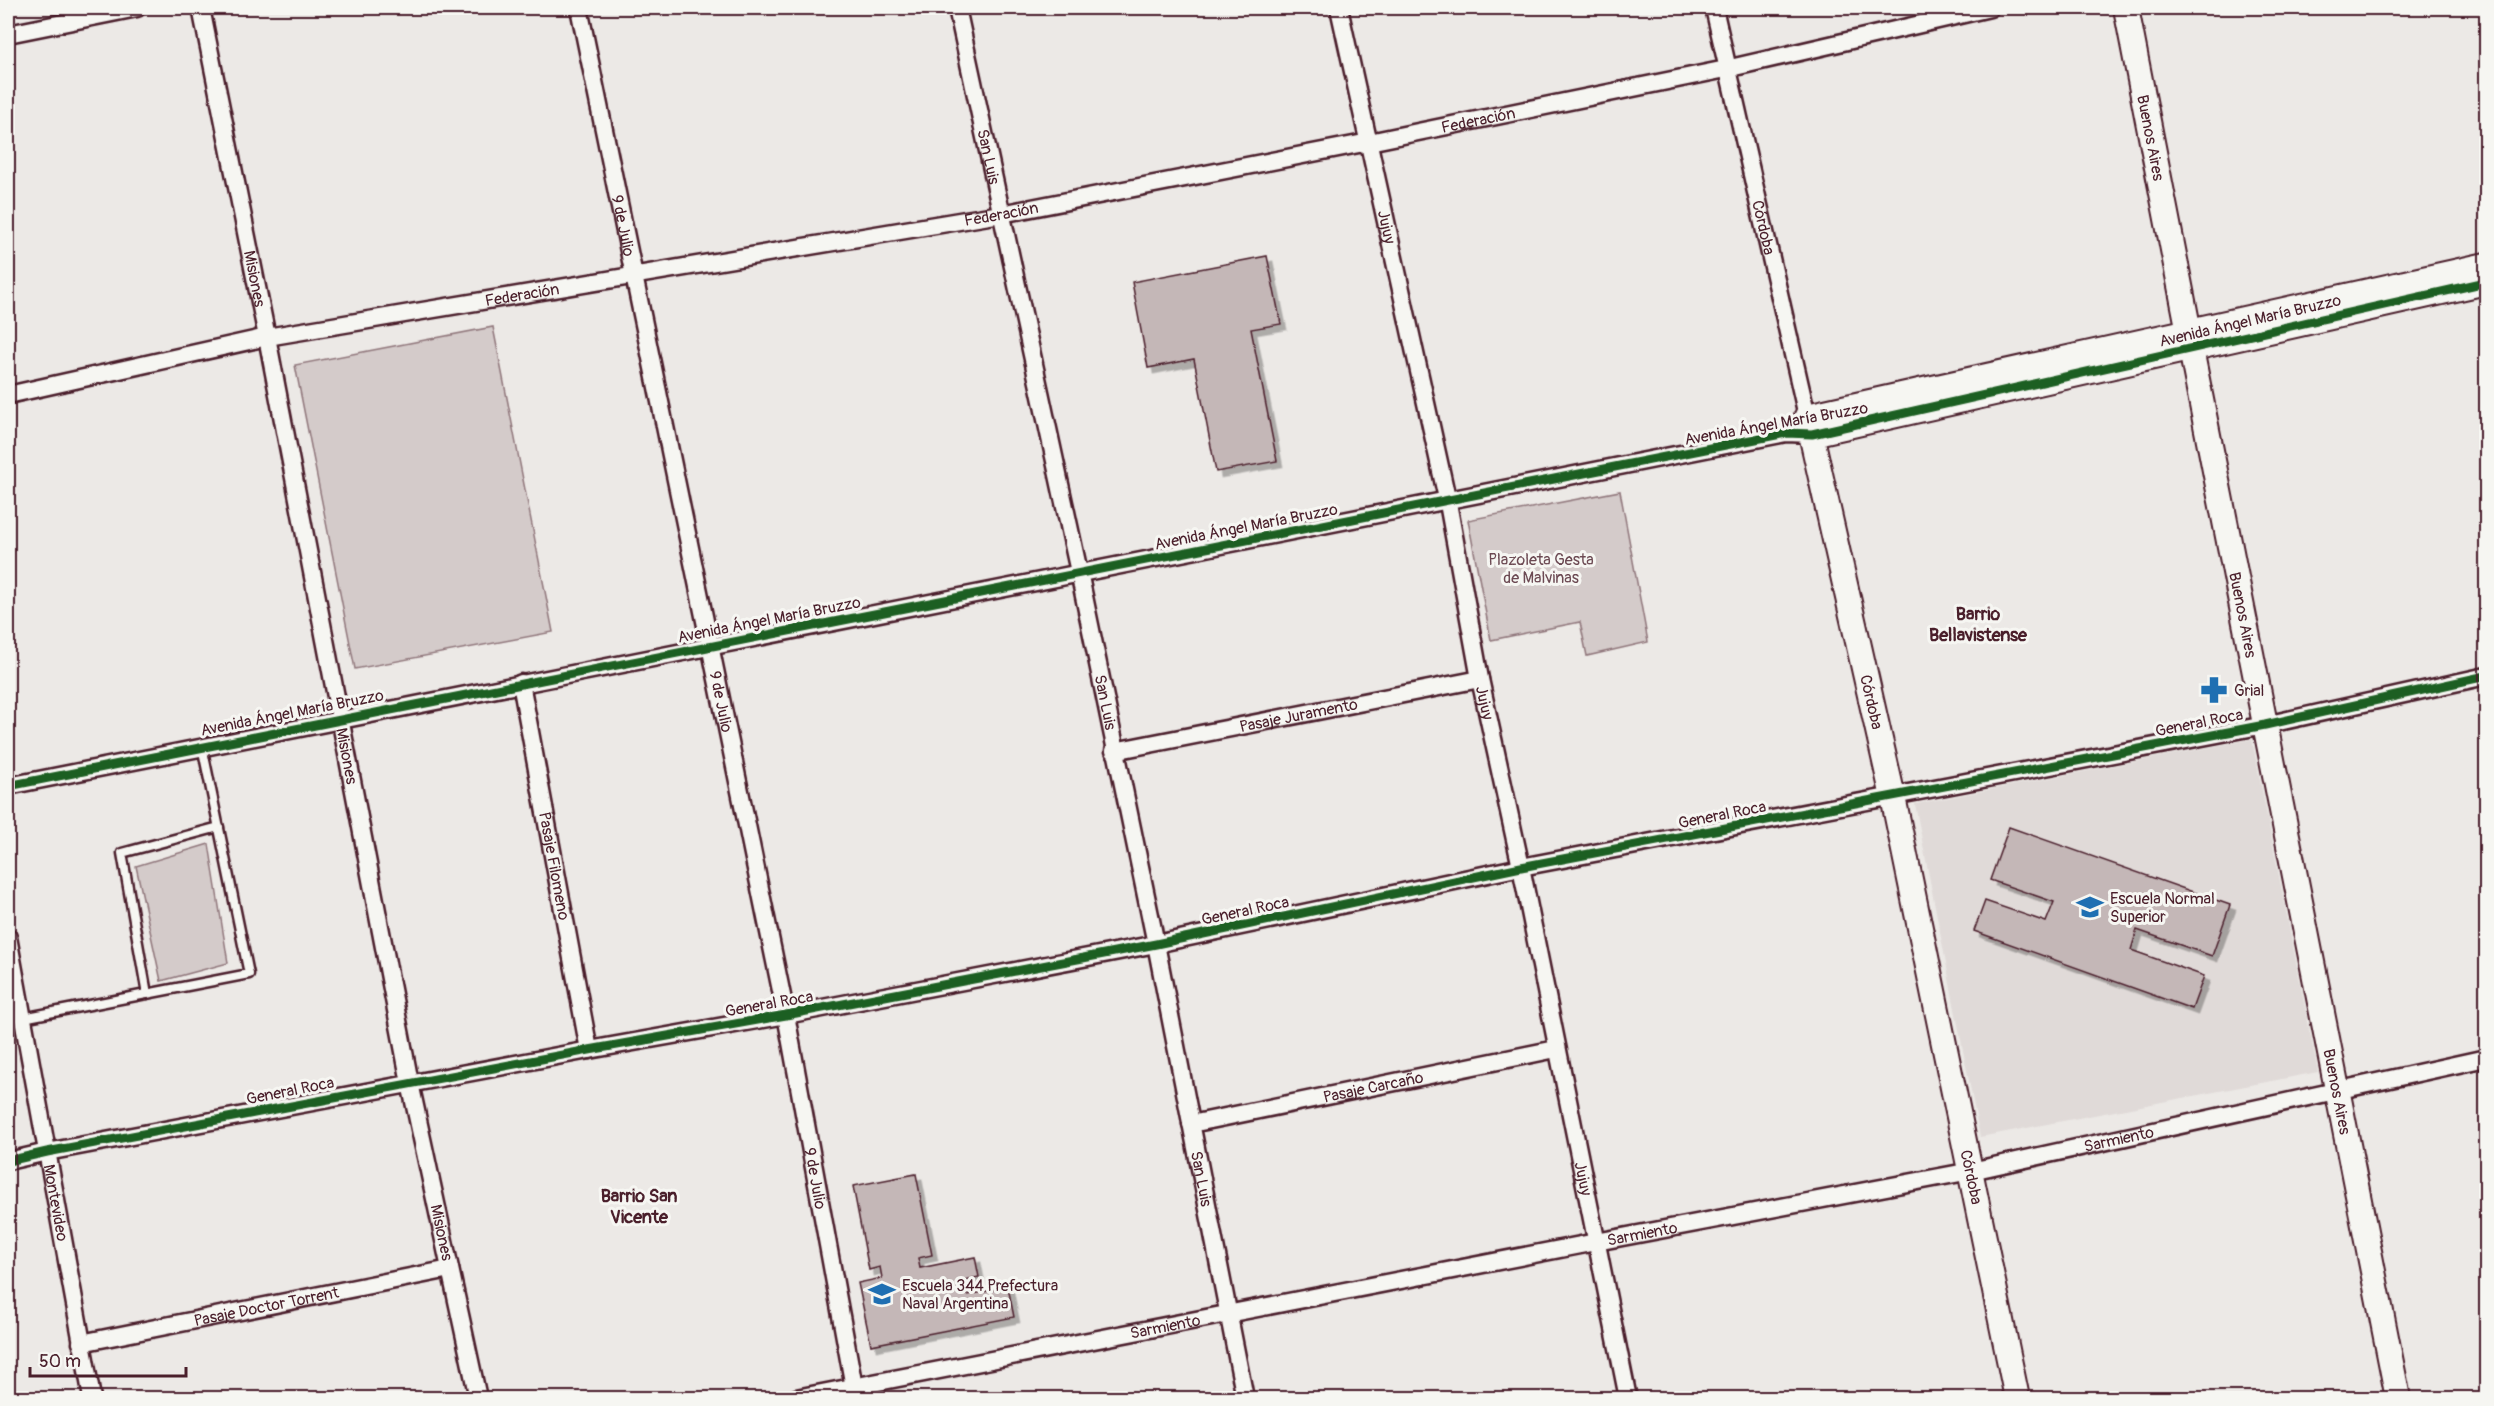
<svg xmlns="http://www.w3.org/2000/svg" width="2494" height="1406" font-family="Pangolin,sans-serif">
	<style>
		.built { fill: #e0dad8 }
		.green { fill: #d4cbca; stroke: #8f757a; stroke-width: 1.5 }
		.building { fill: #c4b7b7; stroke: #4a1f2b; stroke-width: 1.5; filter: url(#shadow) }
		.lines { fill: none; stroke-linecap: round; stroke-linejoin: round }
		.lane-casing { stroke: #4a1f2b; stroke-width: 13 }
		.street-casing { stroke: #4a1f2b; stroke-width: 21 }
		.secondary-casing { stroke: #4a1f2b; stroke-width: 28 }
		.lane { stroke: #f6f6f2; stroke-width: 8 }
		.street { stroke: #f6f6f2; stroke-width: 16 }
		.secondary { stroke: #f6f6f2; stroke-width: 24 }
		.cycleway-casing { stroke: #f6f6f2; stroke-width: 13 }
		.cycleway { stroke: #1b5e20; stroke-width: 9 }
		.labels { text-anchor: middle; stroke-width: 6; stroke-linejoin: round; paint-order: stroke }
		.street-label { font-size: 16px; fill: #4a1f2b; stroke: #f6f6f2 }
		.park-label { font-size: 16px; fill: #6c4a53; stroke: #f6f6f2 }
		.poi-label { font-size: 16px; fill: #4a1f2b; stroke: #f6f6f2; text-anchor: start }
		.neighbourhood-label { font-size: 18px; font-weight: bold; fill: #4a1f2b; stroke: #f6f6f2 }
	</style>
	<defs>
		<filter id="shadow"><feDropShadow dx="5.5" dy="5.5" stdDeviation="0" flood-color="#0004"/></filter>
	</defs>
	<rect width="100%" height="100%" fill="#ece9e6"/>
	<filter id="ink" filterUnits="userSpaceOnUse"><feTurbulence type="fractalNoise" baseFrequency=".0167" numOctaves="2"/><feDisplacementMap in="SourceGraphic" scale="12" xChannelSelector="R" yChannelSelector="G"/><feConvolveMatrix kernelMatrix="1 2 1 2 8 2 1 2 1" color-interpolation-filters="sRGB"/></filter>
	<g filter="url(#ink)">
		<polygon class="built" points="2252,739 2318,1072 1980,1137 1915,804"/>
		<g class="green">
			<polygon points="493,327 553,632 355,669 295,365"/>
			<polygon points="1620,491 1648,642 1587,656 1580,622 1491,640 1468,520"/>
			<polygon points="209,844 228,963 161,981 136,866"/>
		</g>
		<g class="building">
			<polygon points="1267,256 1281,324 1251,329 1277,461 1216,472 1194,359 1148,368 1132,282"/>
			<polygon points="2009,827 2230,905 2212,956 2137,930 2131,950 2204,976 2192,1009 1974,931 1985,901 2046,922 2054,902 1990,880"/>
			<polygon points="916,1174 932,1255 918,1258 920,1268 975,1257 979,1277 964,1280 967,1295 1008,1287 1014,1317 871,1345 858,1283 882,1278 880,1267 869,1270 853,1186"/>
		</g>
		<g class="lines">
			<defs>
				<g id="lane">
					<polyline points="147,994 122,853 219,827"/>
					<polyline points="23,1018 249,974 202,746"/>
				</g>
				<g id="street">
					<path id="s1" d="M 201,8 L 267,337 L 410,1083 L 478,1398"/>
					<path id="s2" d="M 579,8 L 786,1015 L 856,1398"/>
					<path id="s3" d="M 957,8 L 1079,572 L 1156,944 L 1245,1398"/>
					<path id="s4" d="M 1339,8 L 1448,503 L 1480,679 L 1521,867 L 1628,1398"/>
					<path id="s5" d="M 1714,8 L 1807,416 L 1800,422"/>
					<polyline points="8,34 137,8"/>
					<path id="s6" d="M 8,395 L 267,337 L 1001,214 L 1369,142 L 1726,69 L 1990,8"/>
					<path id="s7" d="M 521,683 L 589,1050"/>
					<path id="s8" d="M 1114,751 L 1480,679"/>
					<path d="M 8,786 C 599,663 1194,556 1786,433 L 1812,434"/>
					<path id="s9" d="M 8,937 L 92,1398"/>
					<path id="s10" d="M 1191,1124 L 1556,1049"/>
					<polyline points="8,1161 47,1152 589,1050 786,1015 1156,944 1521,867 2265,725 2486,676"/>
					<path id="s11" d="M 81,1343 L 450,1269"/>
					<path id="s12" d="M 796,1398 L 1596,1242 L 1971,1171 L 2486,1058"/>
				</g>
				<g id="secondary">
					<path id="s13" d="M 2126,8 L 2189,332 L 2191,349 L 2398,1398"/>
					<polyline points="1812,434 2486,282"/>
					<polyline points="2017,1398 1893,797 1807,416 2486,265"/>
				</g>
			</defs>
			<use href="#lane" class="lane-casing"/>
			<use href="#street" class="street-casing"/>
			<use href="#secondary" class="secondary-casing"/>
			<use href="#lane" class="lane"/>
			<use href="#street" class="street"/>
			<use href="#secondary" class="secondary"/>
			<defs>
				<g id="cycleway">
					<path d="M 8,786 C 599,663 1194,556 1786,433 L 1812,434 L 2486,282"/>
					<polyline points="8,1161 47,1152 589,1050 786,1015 1156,944 1521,867 2265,725 2486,676"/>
				</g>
			</defs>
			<use href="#cycleway" class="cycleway-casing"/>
			<use href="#cycleway" class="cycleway"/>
		</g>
	</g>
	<defs>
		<symbol id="pharmacy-bare" viewBox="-9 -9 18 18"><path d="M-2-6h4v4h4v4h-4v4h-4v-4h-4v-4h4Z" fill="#1f6fb2" stroke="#f6f6f2" stroke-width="2.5" paint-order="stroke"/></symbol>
		<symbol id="school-bare" viewBox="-9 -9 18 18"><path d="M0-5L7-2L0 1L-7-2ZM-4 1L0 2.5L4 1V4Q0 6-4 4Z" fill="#1f6fb2" stroke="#f6f6f2" stroke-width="2.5" paint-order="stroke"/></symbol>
	</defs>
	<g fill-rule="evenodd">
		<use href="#pharmacy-bare" x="2195" y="671" width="38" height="38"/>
		<use href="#school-bare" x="2071" y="888" width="38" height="38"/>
		<use href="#school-bare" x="863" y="1275" width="38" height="38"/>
	</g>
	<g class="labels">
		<g class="street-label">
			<text dy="6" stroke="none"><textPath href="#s6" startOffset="1496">Federación</textPath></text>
			<text dy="6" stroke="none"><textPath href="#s13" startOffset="132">Buenos Aires</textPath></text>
			<text dy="6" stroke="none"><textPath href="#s3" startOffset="152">San Luis</textPath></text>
			<text dy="6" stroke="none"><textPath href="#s6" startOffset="1010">Federación</textPath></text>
			<text dy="6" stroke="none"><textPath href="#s2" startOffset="222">9 de Julio</textPath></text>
			<text dy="6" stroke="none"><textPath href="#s4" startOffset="224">Jujuy</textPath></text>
			<text dy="6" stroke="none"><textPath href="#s5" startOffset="225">Córdoba</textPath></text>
			<text dy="6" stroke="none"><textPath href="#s1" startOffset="276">Misiones</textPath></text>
			<text dy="6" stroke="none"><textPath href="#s6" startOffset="524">Federación</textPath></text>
			<text transform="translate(2250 320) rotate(-13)" y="6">Avenida Ángel María Bruzzo</text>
			<text transform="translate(1776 423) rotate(-10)" y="6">Avenida Ángel María Bruzzo</text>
			<text transform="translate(1246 526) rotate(-11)" y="6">Avenida Ángel María Bruzzo</text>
			<text dy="6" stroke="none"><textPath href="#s13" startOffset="618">Buenos Aires</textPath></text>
			<text transform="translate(769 619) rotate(-11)" y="6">Avenida Ángel María Bruzzo</text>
			<text dy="6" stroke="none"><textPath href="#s2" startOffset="708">9 de Julio</textPath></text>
			<text dy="6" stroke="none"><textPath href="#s3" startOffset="710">San Luis</textPath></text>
			<text transform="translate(1872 702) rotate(77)" y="6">Córdoba</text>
			<text dy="6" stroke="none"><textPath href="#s4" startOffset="710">Jujuy</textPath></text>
			<text transform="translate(292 712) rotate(-11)" y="6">Avenida Ángel María Bruzzo</text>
			<text dy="6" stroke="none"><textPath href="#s8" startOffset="188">Pasaje Juramento</textPath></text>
			<text transform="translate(2199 722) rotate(-11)" y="6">General Roca</text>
			<text dy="6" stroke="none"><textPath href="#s1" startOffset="762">Misiones</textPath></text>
			<text transform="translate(1722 814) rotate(-11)" y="6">General Roca</text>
			<text dy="6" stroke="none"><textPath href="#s7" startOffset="186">Pasaje Filomeno</textPath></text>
			<text transform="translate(1245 910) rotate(-12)" y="6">General Roca</text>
			<text transform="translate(769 1003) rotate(-10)" y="6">General Roca</text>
			<text dy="6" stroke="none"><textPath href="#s10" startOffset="186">Pasaje Carcaño</textPath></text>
			<text transform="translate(290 1090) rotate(-11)" y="6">General Roca</text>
			<text dy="6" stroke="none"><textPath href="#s13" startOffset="1104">Buenos Aires</textPath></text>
			<text dy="6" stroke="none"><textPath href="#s12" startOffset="1348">Sarmiento</textPath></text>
			<text transform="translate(1972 1177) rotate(78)" y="6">Córdoba</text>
			<text dy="6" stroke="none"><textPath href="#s3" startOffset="1196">San Luis</textPath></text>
			<text dy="6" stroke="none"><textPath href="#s2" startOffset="1194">9 de Julio</textPath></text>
			<text dy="6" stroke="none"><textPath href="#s4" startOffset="1196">Jujuy</textPath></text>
			<text dy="6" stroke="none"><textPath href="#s9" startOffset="270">Montevideo</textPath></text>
			<text dy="6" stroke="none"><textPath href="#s1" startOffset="1248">Misiones</textPath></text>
			<text dy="6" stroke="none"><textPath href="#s12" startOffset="862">Sarmiento</textPath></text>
			<text dy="6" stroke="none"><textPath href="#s11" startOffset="189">Pasaje Doctor Torrent</textPath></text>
			<text dy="6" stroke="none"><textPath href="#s12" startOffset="376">Sarmiento</textPath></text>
		</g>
		<g class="park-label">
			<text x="1541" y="565">Plazoleta Gesta<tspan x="1541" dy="18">de Malvinas</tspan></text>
		</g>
		<g class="poi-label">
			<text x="2234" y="696">Grial</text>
			<text x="2110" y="904">Escuela Normal<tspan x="2110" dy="18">Superior</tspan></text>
			<text x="902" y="1291">Escuela 344 Prefectura<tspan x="902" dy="18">Naval Argentina</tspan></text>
		</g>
		<g class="neighbourhood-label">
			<text x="1978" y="620">Barrio<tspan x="1978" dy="21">Bellavistense</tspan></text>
			<text x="639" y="1202">Barrio San<tspan x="639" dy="21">Vicente</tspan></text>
		</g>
	</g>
	<rect width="2494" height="1406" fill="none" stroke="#f6f6f2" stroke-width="30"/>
	<rect x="15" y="15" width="2464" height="1376" fill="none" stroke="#4a1f2b" stroke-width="2" filter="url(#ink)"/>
	<path d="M30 1367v9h156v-9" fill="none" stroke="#4a1f2b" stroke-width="3"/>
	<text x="39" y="1367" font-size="18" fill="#4a1f2b" stroke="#f6f6f2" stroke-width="4.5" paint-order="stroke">50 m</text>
</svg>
